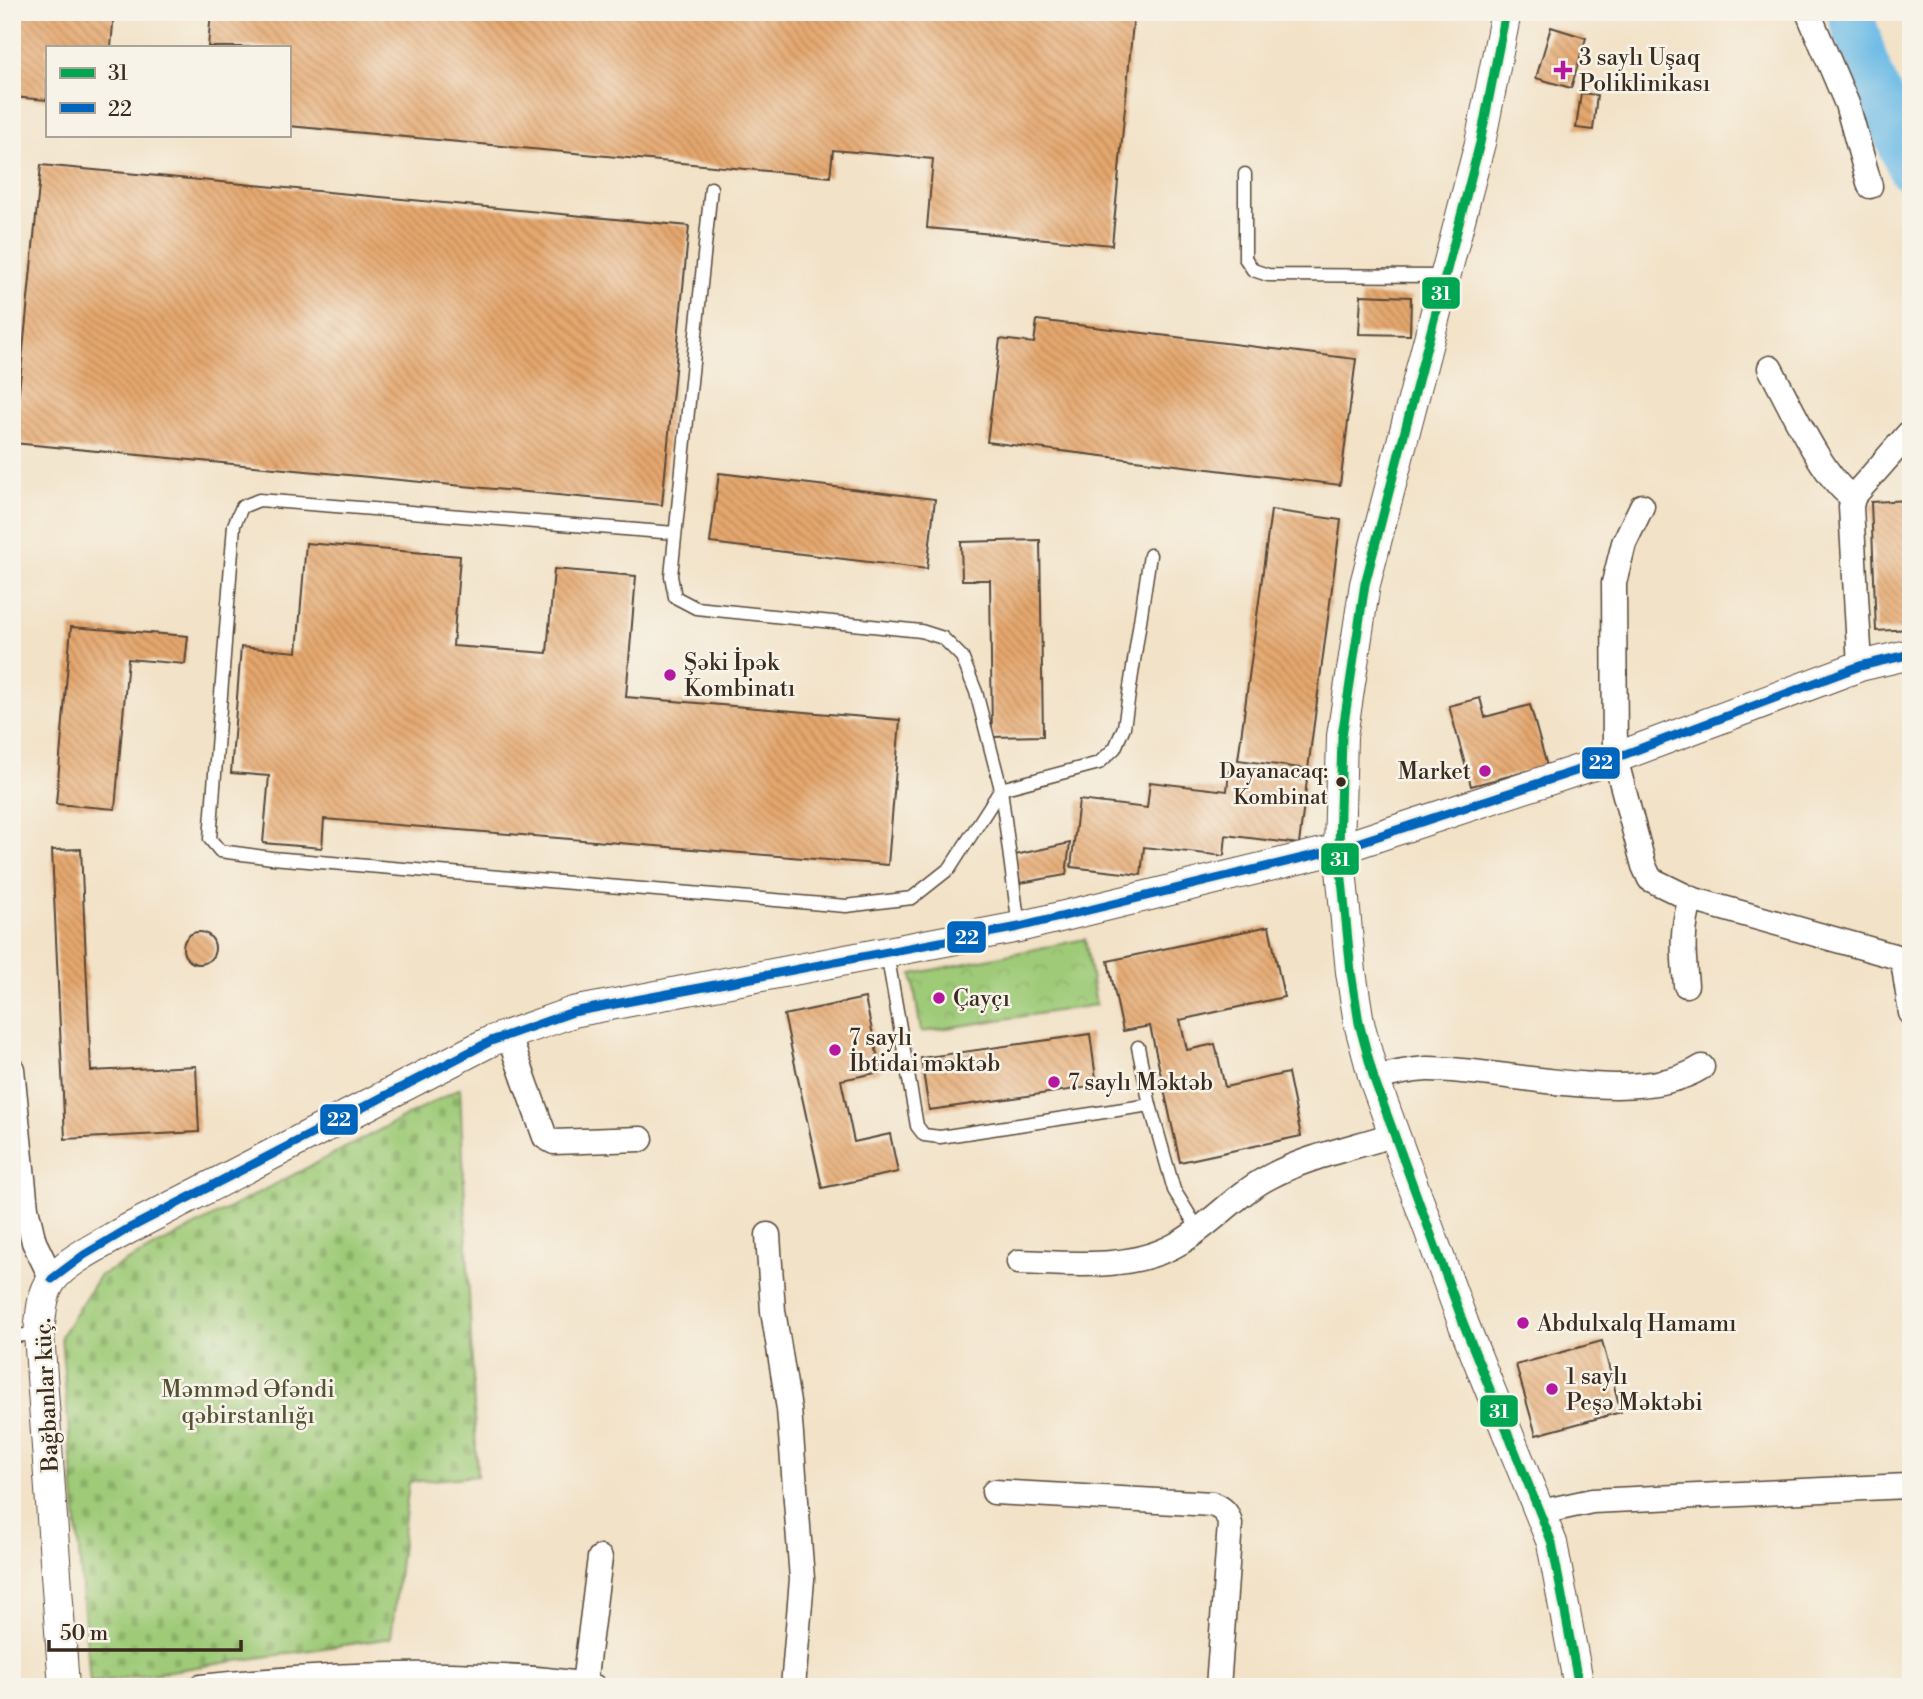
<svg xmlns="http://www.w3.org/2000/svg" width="1923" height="1699" font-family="'Libre Bodoni',serif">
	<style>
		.cemetery { fill: url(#cemetery-stones); stroke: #6d7a4b; stroke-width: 2 }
		.park { fill: url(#park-crowns); stroke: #6d7a4b; stroke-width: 2 }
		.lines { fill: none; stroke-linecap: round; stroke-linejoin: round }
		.river { stroke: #6bbae6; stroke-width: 46 }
		.building { fill: url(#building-back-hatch) }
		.service-casing { stroke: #564637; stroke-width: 15 }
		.minor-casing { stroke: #564637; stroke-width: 27 }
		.tertiary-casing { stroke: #564637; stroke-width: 32 }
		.service { stroke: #fff; stroke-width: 12 }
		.minor { stroke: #fff; stroke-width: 24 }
		.tertiary { stroke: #fff; stroke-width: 30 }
		.bus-1-casing { stroke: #f7f3e8; stroke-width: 14 }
		.bus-2-casing { stroke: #f7f3e8; stroke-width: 14 }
		.bus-1 { stroke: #00a651; stroke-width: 9 }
		.bus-2 { stroke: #0065bd; stroke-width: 9 }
		.poi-dot { fill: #b5179e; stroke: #f7f3e8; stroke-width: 2.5 }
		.bus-dot { fill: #3b2a1e; stroke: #f7f3e8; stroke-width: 2.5 }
		.labels { text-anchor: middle; stroke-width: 5; stroke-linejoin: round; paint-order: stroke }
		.bus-label { font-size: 21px; fill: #3b2a1e; stroke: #f7f3e8; text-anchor: end }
		.poi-label { font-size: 23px; fill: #3b2a1e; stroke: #f7f3e8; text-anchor: start }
		.park-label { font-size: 23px; fill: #545234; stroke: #f7f3e8 }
		.street-label { font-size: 23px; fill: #3b2a1e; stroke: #f7f3e8 }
		.line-badge { stroke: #f7f3e8; stroke-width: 2.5 }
		.badge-label { font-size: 19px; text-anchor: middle; font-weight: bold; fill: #fff }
	</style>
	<defs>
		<pattern id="cemetery-stones" width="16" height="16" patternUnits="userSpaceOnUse" patternTransform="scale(1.75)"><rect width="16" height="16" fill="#9fcb78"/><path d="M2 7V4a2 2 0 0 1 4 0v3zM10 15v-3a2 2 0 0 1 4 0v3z" fill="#8aae67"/></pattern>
		<pattern id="park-crowns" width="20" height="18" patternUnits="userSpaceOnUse" patternTransform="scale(1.75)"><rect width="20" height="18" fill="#9fcb78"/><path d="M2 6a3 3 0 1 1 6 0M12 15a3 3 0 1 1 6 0" fill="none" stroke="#8aae67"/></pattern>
		<pattern id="building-back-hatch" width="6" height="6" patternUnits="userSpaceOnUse" patternTransform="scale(1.75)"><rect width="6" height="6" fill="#e5a76e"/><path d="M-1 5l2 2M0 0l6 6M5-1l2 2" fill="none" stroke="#bb885a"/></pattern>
	</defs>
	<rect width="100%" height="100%" fill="#f7f3e8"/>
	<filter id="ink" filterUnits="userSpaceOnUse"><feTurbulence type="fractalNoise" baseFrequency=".0143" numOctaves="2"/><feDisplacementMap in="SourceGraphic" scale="14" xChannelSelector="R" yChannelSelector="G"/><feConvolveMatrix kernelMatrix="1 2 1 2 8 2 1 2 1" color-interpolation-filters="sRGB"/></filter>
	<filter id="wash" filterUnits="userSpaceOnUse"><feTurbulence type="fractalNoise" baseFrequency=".00686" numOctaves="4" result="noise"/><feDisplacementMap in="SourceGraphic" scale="28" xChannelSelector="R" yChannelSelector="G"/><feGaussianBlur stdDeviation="1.57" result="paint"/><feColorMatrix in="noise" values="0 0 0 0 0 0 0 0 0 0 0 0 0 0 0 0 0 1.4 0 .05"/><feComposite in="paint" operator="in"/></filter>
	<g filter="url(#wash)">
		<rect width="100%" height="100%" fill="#f2e2c7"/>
		<polygon class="cemetery" points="460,1088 477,1476 409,1482 391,1638 90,1683 61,1336 99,1276"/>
		<polygon class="park" points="1085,939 1096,1005 921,1032 912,974"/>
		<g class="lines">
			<polyline class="river" points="1850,12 1866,65 1911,169"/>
		</g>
		<g id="blocks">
			<g class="building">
				<polygon points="12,12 114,12 111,47 47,47 47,100 12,97"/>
				<polygon points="211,12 1134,12 1112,245 927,228 933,159 833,150 830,177 289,126 289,47 208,47"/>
				<polygon points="1551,27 1586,38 1571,88 1536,78"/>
				<polygon points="1581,93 1597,95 1593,130 1576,128"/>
				<polygon points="41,165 689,226 662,505 14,443"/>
				<polygon points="1361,295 1411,297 1410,335 1359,334"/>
				<polygon points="1037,320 1356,359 1340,485 987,442 1000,339 1034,343"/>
				<polygon points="719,473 935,499 927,569 710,543"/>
				<polygon points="1911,500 1911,629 1876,631 1871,502"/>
				<polygon points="1271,510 1341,520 1308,769 1238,760"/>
				<polygon points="1040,540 1043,736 992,737 990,580 962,580 961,542"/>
				<polygon points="306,543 460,556 453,646 547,653 554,569 636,576 626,697 900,720 888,865 324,819 322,848 263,843 269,776 231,773 241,647 297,652"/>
				<polygon points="71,627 188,636 185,664 128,659 115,809 56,804"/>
				<polygon points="1480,698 1485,717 1530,705 1547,766 1471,786 1449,706"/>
				<polygon points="1229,771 1307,780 1299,844 1226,835 1224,856 1144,847 1141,875 1071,867 1079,800 1147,808 1150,782 1227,791"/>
				<polygon points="1070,843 1066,875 1020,883 1015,855"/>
				<polygon points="81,849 91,1071 196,1066 199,1132 65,1139 52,850"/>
				<polygon points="1269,926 1284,997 1180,1020 1187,1050 1215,1044 1225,1087 1288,1073 1301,1136 1180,1162 1150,1026 1123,1031 1108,961"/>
				<circle cx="199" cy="948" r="16"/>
				<polygon points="865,998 881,1072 841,1080 854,1142 890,1134 898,1172 822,1188 784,1015"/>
				<polygon points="1090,1034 1097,1086 929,1110 921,1058"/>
				<polygon points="1602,1341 1621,1412 1536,1435 1516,1365"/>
			</g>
		</g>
	</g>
	<g filter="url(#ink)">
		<use href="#blocks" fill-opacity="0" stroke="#564637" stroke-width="2"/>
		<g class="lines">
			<defs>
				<g id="service">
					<polyline points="1245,174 1245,258 1253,270 1268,275 1443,276"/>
					<polyline points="711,188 671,576 675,597 696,608 921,631 943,638 962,657 976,692 1001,789 1019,927"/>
					<polyline points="675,533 259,500 242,507 234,525 210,839 220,851 272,858 846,906 912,898 950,868 1001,789 1099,763 1115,748 1124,727 1150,555"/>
					<polyline points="887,953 917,1126 924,1135 940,1137 1150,1105 1174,1190 1198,1229"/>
					<polyline points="1138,1047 1150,1105"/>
					<polyline points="12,1336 39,1334"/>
				</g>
				<g id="minor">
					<polyline points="1808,12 1847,104 1870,186"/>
					<path d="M 1770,368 C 1787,399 1825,483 1853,497"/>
					<polyline points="1642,506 1624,543 1614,583 1615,758 1644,866 1650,879 1691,899 1894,956 1903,961 1911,1013"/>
					<polyline points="1860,666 1851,507 1853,497 1911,431"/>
					<path d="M 1686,985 C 1683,954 1681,929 1691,899"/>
					<polyline points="508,1034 545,1137 554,1142 641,1139"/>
					<polyline points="12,1069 26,1208 34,1242 52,1279"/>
					<path d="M 1374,1079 C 1391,1074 1408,1070 1427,1069 C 1502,1068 1637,1109 1702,1067"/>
					<polyline points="768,1235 773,1311 789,1409 802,1579 793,1687"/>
					<path d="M 1019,1262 C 1073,1264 1133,1271 1181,1242 C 1213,1223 1237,1193 1271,1176 C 1307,1157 1352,1148 1392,1135"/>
					<path d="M 994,1492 L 1212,1504 C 1223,1508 1228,1513 1230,1524 L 1218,1687"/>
					<polyline points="1541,1512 1592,1501 1907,1486"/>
					<polyline points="584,1684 600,1558"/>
					<path d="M 201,1687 C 295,1677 388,1672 483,1676 C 519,1678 558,1679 594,1687"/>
				</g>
				<g id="tertiary">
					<polyline points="1506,12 1480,143 1365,584 1342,736 1339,849 1351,972 1359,1023 1374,1079 1464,1325 1552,1543 1579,1687"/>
					<path d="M 64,1687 L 39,1334 C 41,1317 41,1295 52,1280 C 65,1261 106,1242 126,1230 L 491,1041 L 573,1012 L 1019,927 L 1339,849 L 1615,758 L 1860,666 L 1911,654"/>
				</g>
			</defs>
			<use href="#service" class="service-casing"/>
			<use href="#minor" class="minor-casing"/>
			<use href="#tertiary" class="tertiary-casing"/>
			<use href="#service" class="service"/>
			<use href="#minor" class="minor"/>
			<use href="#tertiary" class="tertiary"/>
			<defs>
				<polyline id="bus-1" points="1506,12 1480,143 1365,584 1342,736 1339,849 1351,972 1359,1023 1374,1079 1464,1325 1552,1543 1579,1687"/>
				<polyline id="bus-2" points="52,1279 84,1255 126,1230 491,1041 573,1012 1019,927 1339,849 1615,758 1860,666 1911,654"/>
			</defs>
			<use href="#bus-1" class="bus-1-casing"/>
			<use href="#bus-2" class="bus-2-casing"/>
			<use href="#bus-1" class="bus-1"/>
			<use href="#bus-2" class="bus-2"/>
		</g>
	</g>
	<g class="poi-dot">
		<path d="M1559.5 59.5h7v7h7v7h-7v7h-7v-7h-7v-7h7z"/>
		<circle cx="670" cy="675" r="7"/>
		<circle cx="1485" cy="771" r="7"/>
		<circle cx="939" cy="998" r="7"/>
		<circle cx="835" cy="1050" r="7"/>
		<circle cx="1054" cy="1082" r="7"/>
		<circle cx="1523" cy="1323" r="7"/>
		<circle cx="1552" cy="1389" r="7"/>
	</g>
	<circle class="bus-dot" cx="1341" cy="782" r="6"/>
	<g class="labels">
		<g class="bus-label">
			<text x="1328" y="778">Dayanacaq:<tspan x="1328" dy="26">Kombinat</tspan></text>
		</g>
		<g class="poi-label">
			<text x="1579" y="65">3 saylı Uşaq<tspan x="1579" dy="26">Poliklinikası</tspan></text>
			<text x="684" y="670">Şəki İpək<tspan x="684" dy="26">Kombinatı</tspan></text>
			<text x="1471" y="779" text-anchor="end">Market</text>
			<text x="953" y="1006">Çayçı</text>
			<text x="849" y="1045">7 saylı<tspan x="849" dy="26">İbtidai məktəb</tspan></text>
			<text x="1068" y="1090">7 saylı Məktəb</text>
			<text x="1537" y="1331">Abdulxalq Hamamı</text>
			<text x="1566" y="1384">1 saylı<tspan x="1566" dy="26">Peşə Məktəbi</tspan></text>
		</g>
		<g class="park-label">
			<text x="248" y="1397">Məmməd Əfəndi<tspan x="248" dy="26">qəbirstanlığı</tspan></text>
		</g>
		<g class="street-label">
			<text transform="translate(46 1395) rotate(-93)" y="8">Bağbanlar küç.</text>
		</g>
	</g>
	<g class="line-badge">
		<rect x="1421" y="276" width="40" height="34" rx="7" fill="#00a651"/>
		<rect x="1581" y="746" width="40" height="34" rx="7" fill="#0065bd"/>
		<rect x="1320" y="842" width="40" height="34" rx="7" fill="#00a651"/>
		<rect x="946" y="920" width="41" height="34" rx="7" fill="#0065bd"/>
		<rect x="319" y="1103" width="40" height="33" rx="7" fill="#0065bd"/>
		<rect x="1479" y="1394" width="40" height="34" rx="7" fill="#00a651"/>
	</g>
	<g class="badge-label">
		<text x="1441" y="300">31</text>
		<text x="1601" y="769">22</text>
		<text x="1340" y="866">31</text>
		<text x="967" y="944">22</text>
		<text x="339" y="1126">22</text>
		<text x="1499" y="1418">31</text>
	</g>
	<rect width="1923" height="1699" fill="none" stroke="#f7f3e8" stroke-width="42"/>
	<rect x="46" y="46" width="245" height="91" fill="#f7f3e8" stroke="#aca397" stroke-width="2"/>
	<rect x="60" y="68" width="35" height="10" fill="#00a651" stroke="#aca397" stroke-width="2"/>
	<text x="108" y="80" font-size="21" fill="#3b2a1e">31</text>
	<rect x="60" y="103" width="35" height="10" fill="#0065bd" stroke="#aca397" stroke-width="2"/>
	<text x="108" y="116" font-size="21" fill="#3b2a1e">22</text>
	<path d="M49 1640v10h192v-10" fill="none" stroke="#3b2a1e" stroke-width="3.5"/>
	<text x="60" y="1640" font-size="21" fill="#3b2a1e" stroke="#f7f3e8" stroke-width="5" paint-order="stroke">50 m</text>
</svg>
